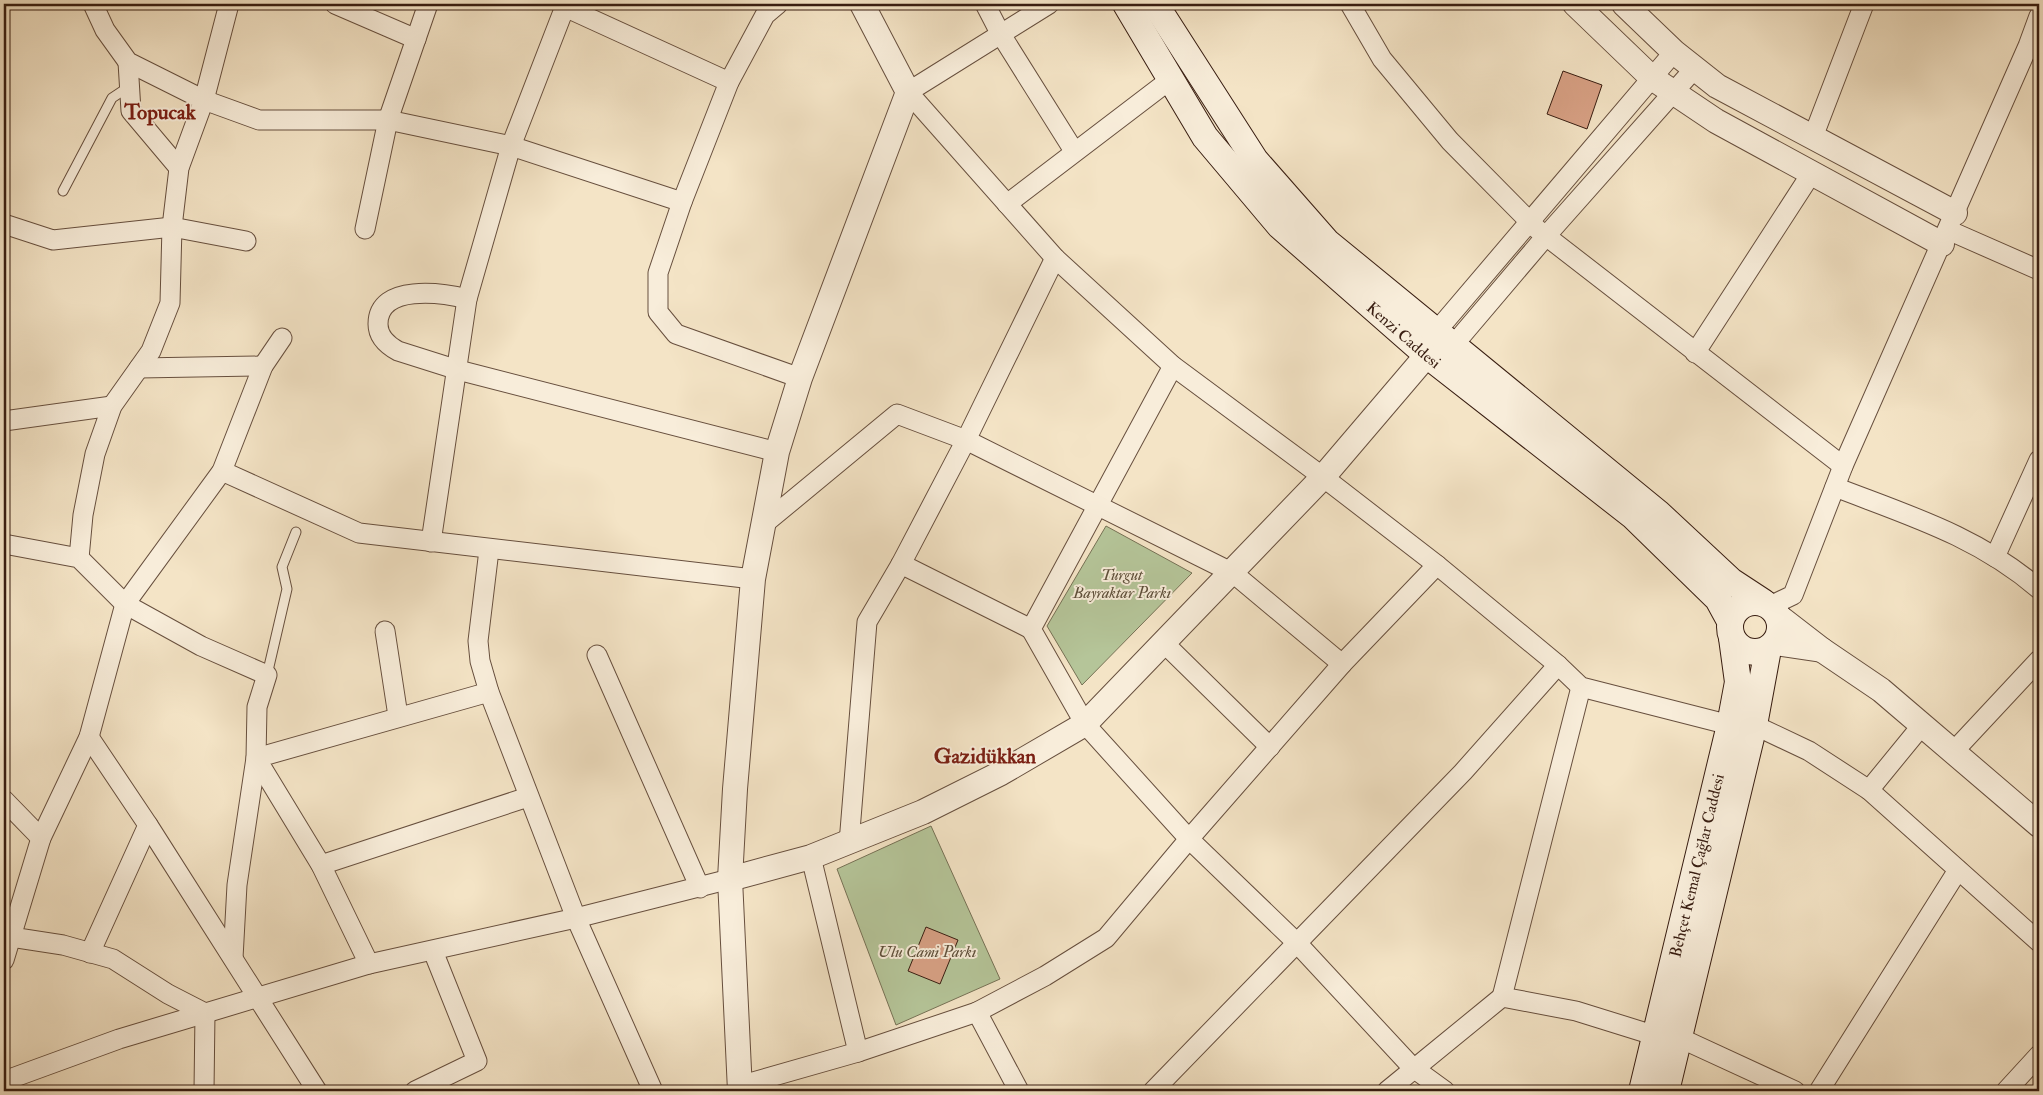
<svg xmlns="http://www.w3.org/2000/svg" width="2043" height="1095" font-family="'IM FELL Double Pica',serif">
	<style>
		.green { fill: #b5c599; stroke: #767155 }
		.building { fill: #d8a185; stroke: #381d11 }
		.lines { fill: none; stroke-linecap: round; stroke-linejoin: round }
		.service-casing { stroke: #674f3e; stroke-width: 11 }
		.minor-casing { stroke: #674f3e; stroke-width: 21 }
		.tertiary-casing { stroke: #674f3e; stroke-width: 26 }
		.secondary-casing { stroke: #381d11; stroke-width: 28 }
		.service { stroke: #f8edda; stroke-width: 9 }
		.minor { stroke: #f8edda; stroke-width: 19 }
		.tertiary { stroke: #f8edda; stroke-width: 24 }
		.secondary { stroke: #f8edda; stroke-width: 26 }
		.labels { text-anchor: middle; stroke-width: 4; stroke-linejoin: round; paint-order: stroke }
		.street-label { font-size: 16px; fill: #381d11; stroke: #f8edda }
		.park-label { font-size: 16px; font-style: italic; fill: #5e4f3a; stroke: #f8edda }
		.district-label { font-size: 21px; font-weight: bold; fill: #7a1f14; stroke: #f8edda }
	</style>
	<rect width="100%" height="100%" fill="#f4e4c6"/>
	<filter id="stains"><feTurbulence type="fractalNoise" baseFrequency=".004" numOctaves="4"/><feColorMatrix values="0 0 0 0 .2 0 0 0 0 .09 0 0 0 0 .02 0 0 0 .5 -.17"/></filter>
	<radialGradient id="worn" r=".72"><stop offset=".6" stop-color="#630" stop-opacity="0"/><stop offset="1" stop-color="#630" stop-opacity=".3"/></radialGradient>
	<g class="green">
		<polygon points="1106,526 1192,573 1082,685 1047,626"/>
		<polygon points="931,826 1000,979 896,1025 837,869"/>
	</g>
	<g class="building">
		<polygon points="1563,71 1602,85 1587,129 1547,114"/>
		<polygon points="926,927 958,940 940,984 908,971"/>
	</g>
	<g class="lines">
		<defs>
			<g id="service">
				<polyline points="63,191 112,98 130,86"/>
				<polyline points="267,675 287,589 282,567 296,532"/>
			</g>
			<g id="minor">
				<polyline points="93,4 105,30 128,62 204,100 259,120 388,120 511,146 682,202"/>
				<polyline points="335,4 416,39"/>
				<polyline points="778,4 765,15 729,82 682,202 658,273 658,312 676,334 800,378"/>
				<polyline points="985,4 1000,33 1074,151"/>
				<polyline points="1049,4 908,92 1055,258 1173,366 1323,477 1437,565 1558,665 1581,687 1730,725"/>
				<polyline points="1350,4 1382,59 1450,141 1537,229 1843,466"/>
				<polyline points="565,7 729,82"/>
				<polyline points="128,62 131,111 179,168"/>
				<polyline points="1813,137 1864,4"/>
				<polyline points="1007,204 1171,79"/>
				<polyline points="4,224 53,240 172,227 246,241"/>
				<polyline points="365,229 388,120 428,4"/>
				<polyline points="1948,230 2039,270"/>
				<path d="M 467,299 C 443,293 378,283 378,324 C 378,337 387,345 398,351 L 458,370 L 777,452"/>
				<polyline points="1429,340 1674,52"/>
				<polyline points="1695,353 1811,174"/>
				<polyline points="1445,355 1546,236 1695,68"/>
				<polyline points="1173,366 1031,629 1085,724 1189,839 1296,942 1412,1067 1445,1091"/>
				<polyline points="139,368 263,366"/>
				<polyline points="4,421 112,406"/>
				<polyline points="222,471 359,533 753,579"/>
				<path d="M 1835,487 C 1910,516 1977,536 2039,589"/>
				<polyline points="764,524 897,414 966,440 1233,573 1342,664"/>
				<polyline points="431,542 467,299 511,146 566,4"/>
				<polyline points="4,544 79,558 125,604 201,646 267,675 257,707 256,758 237,885 233,958"/>
				<polyline points="489,550 478,641 480,661 489,692"/>
				<polyline points="1995,557 2039,460"/>
				<polyline points="79,558 83,515 95,454 112,406 151,351 170,303 172,227 179,168 204,100 229,4"/>
				<polyline points="901,564 1031,629"/>
				<polyline points="1770,606 1793,595 1843,466 2028,46 2039,16"/>
				<polyline points="385,631 398,716"/>
				<polyline points="1165,644 1270,747"/>
				<polyline points="597,655 700,888"/>
				<polyline points="1754,725 1809,751 1869,790 2039,942"/>
				<polyline points="89,737 148,825 317,1091"/>
				<polyline points="1954,751 2039,660"/>
				<polyline points="1869,790 1923,724"/>
				<polyline points="4,800 41,838"/>
				<polyline points="849,843 867,622 901,564 966,440 1055,258"/>
				<polyline points="811,857 858,1052"/>
				<polyline points="321,865 528,797"/>
				<polyline points="11,937 63,945 113,959 168,994 205,1013 204,1091"/>
				<polyline points="90,953 148,825"/>
				<polyline points="4,960 41,838 89,737 125,604 222,471 263,366 282,338"/>
				<polyline points="369,964 321,865 256,758 489,692 576,918 653,1091"/>
				<polyline points="1502,997 1581,687"/>
				<polyline points="977,1012 1019,1091"/>
				<polyline points="4,1081 119,1039 369,964 576,918 730,879"/>
				<polyline points="739,1086 858,1052 977,1012 1045,976 1106,938 1189,839 1342,664 1437,565"/>
				<polyline points="415,1091 477,1061 433,951"/>
				<polyline points="1153,1091 1463,772 1558,665"/>
				<polyline points="1387,1091 1502,997 1576,1011 1653,1035 1680,1038 1795,1091"/>
				<polyline points="1819,1091 1958,870"/>
				<polyline points="2006,1091 2039,1055"/>
			</g>
			<g id="tertiary">
				<polyline points="1575,4 1652,78 1716,121 1942,244"/>
				<polyline points="1624,4 1674,52 1717,86 1955,213"/>
				<polyline points="1775,643 1822,650 1778,616"/>
				<polyline points="1822,650 1881,690 2039,825"/>
				<polyline points="730,879 811,857 923,812 1001,773 1085,724 1323,477 1427,355"/>
				<polyline points="740,1091 730,879 735,789 753,579 777,452 800,378 908,92 862,4"/>
			</g>
			<g id="secondary">
				<path id="s1" d="M 1126,4 L 1205,137 L 1280,226 L 1427,355 L 1633,516 L 1718,599 L 1730,621"/>
				<polyline points="1155,4 1255,160 1327,242 1658,513 1731,581 1763,602"/>
				<circle cx="1755" cy="627" r="25"/>
				<path id="s2" d="M 1642,1091 L 1730,725 L 1738,682 L 1732,638"/>
				<polyline points="1666,1091 1754,725 1768,649"/>
			</g>
		</defs>
		<use href="#service" class="service-casing"/>
		<use href="#minor" class="minor-casing"/>
		<use href="#tertiary" class="tertiary-casing"/>
		<use href="#secondary" class="secondary-casing"/>
		<use href="#service" class="service"/>
		<use href="#minor" class="minor"/>
		<use href="#tertiary" class="tertiary"/>
		<use href="#secondary" class="secondary"/>
	</g>
	<g class="labels">
		<g class="street-label">
			<text dy="6" stroke="none"><textPath href="#s1" startOffset="436">Kenzi Caddesi</textPath></text>
			<text dy="6" stroke="none"><textPath href="#s2" startOffset="232">Behçet Kemal Çağlar Caddesi</textPath></text>
		</g>
		<g class="park-label">
			<text x="1122" y="580">Turgut<tspan x="1122" dy="18">Bayraktar Parkı</tspan></text>
			<text x="927" y="957">Ulu Cami Parkı</text>
		</g>
		<g class="district-label">
			<text x="160" y="119">Topucak</text>
			<text x="985" y="763">Gazidükkan</text>
		</g>
	</g>
	<rect width="2043" height="1095" fill="none" stroke="#f4e4c6" stroke-width="20"/>
	<rect x="5" y="5" width="2033" height="1085" fill="none" stroke="#381d11" stroke-width="2.5"/>
	<rect x="10" y="10" width="2023" height="1075" fill="none" stroke="#381d11"/>
	<rect width="100%" height="100%" filter="url(#stains)"/>
	<rect width="100%" height="100%" fill="url(#worn)"/>
</svg>
